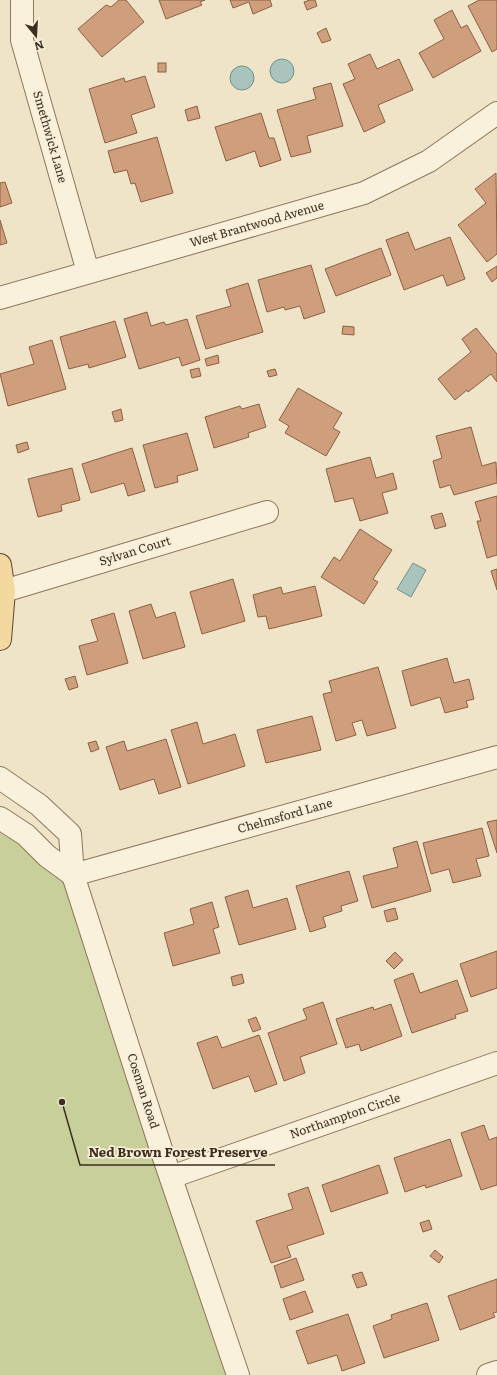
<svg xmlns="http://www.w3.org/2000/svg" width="497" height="1375" font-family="Literata,serif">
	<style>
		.green { fill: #c9cf9b }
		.water { fill: #a9c4bc; stroke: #6f938a }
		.building { fill: #cf9f7d; stroke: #8d5f41 }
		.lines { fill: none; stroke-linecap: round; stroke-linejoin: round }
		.minor-casing { stroke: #8d765c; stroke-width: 24 }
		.major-casing { stroke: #5b4430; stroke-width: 24 }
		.minor { stroke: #faf1dc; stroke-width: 22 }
		.major { stroke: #f3d9a0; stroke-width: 22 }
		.labels { text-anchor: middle; stroke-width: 3.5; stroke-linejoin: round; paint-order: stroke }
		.street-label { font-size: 12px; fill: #3d2e20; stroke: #f7eed8 }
		.leader { fill: none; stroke: #3d2e20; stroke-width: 1.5 }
		.callout-dot { fill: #3d2e20; stroke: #f7eed8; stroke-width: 1.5 }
		.callout-label { font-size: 13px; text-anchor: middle; font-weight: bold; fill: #3d2e20; stroke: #f7eed8; stroke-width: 3.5; stroke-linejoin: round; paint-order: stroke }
	</style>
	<rect width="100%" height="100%" fill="#f0e4c8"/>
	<polygon class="green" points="0,814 73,875 238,1375 0,1375"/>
	<g class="water">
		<circle cx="282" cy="71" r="12"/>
		<circle cx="242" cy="78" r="12"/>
		<polygon points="413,563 426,570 411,597 397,589"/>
	</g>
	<g class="building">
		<polygon points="119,0 126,0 144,22 102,57 78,29 106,5 111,7"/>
		<polygon points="159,0 205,0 200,2 202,5 166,19"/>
		<polygon points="230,0 270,0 272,6 253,14 249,2 233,8"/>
		<polygon points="310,0 315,0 317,6 307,10 304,2"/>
		<polygon points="479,0 497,0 497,49 492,52 468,6"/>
		<polygon points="452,10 461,28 467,25 481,51 433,78 419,53 444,39 434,20"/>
		<polygon points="326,28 331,40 322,43 317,33"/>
		<polygon points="370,54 377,69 399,59 413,90 378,105 385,122 364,132 343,84 355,79 348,64"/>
		<rect x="158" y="63" width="8" height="9"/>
		<polygon points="145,76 155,107 131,115 137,133 105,143 89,89 124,78 125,82"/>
		<polygon points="331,83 343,126 307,136 311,152 291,157 277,110 316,99 313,88"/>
		<polygon points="197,106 200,118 188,121 185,110"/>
		<polygon points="261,113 269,138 274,138 281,160 260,167 255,151 226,161 215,127"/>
		<polygon points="157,137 173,193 141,202 135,183 131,184 127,170 114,173 108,151"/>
		<polygon points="496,173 497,254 487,262 458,225 486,203 475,189"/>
		<polygon points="5,182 12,203 0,207 0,183"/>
		<polygon points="0,220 7,243 0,245"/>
		<polygon points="408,232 415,250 450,237 465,279 447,286 443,275 404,290 386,240"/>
		<polygon points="381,248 391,275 336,296 325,269"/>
		<polygon points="311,265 325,312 304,319 300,306 285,310 284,307 267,312 258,280"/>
		<polygon points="497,266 497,278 492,282 486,273"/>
		<polygon points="248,283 263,332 206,349 196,316 231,306 226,290"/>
		<polygon points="147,312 151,326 164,322 166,325 187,319 200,360 182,366 179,357 139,369 124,319"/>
		<polygon points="115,321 126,357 89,368 88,364 69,369 60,337"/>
		<polygon points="343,326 354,327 354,335 342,334"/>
		<polygon points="476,328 497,354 497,382 491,374 468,392 467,390 455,400 438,379 471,352 462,339"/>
		<polygon points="52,340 66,389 8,406 0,374 34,364 29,347"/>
		<polygon points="218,355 219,363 207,366 205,359"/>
		<polygon points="199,368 201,376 192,378 190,370"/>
		<polygon points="275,369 277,375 269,377 267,371"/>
		<polygon points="298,388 342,413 333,428 340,432 326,456 285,433 289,426 279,420"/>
		<polygon points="259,404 266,427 248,433 249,437 214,448 205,417 240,406 242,409"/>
		<polygon points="121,409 123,420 115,422 112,412"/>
		<polygon points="471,427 482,466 496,462 497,483 454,495 450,485 440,488 433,461 442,458 436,436"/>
		<polygon points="187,433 198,470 177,476 178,482 155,488 143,445"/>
		<polygon points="27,442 29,449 18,453 16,445"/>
		<polygon points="132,448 145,491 128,496 124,483 91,493 82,464"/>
		<polygon points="370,457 376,478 393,473 397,489 382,493 388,513 360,521 353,498 335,502 326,469"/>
		<polygon points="72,468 80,500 61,505 62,511 38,517 28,479"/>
		<polygon points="497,496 497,555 487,558 477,521 481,521 475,502"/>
		<polygon points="442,513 446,526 435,529 431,516"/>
		<polygon points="360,529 392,550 373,579 378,582 364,604 321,577 334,557 340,561"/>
		<polygon points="497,569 497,590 491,571"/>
		<polygon points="233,579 245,621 202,634 190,592"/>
		<polygon points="315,586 322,616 269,629 266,616 258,617 253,595 281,587 283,594"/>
		<polygon points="151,604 156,618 175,612 185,647 143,659 129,611"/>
		<polygon points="114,613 128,663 87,675 79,646 98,641 91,620"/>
		<polygon points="447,658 454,683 469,679 474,699 466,701 468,707 445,713 440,697 411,706 402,671"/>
		<polygon points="378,667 396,728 367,736 362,720 352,723 356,735 336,741 323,694 332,692 329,681"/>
		<polygon points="75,676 78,687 69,690 65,679"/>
		<polygon points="312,716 321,750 266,763 257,730"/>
		<polygon points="197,722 203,744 235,734 245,766 188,784 171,730"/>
		<polygon points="166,739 181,787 159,794 154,779 120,790 106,747 124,741 127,751"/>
		<polygon points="96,741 99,749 91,752 88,743"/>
		<polygon points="497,820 497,853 487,822"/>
		<polygon points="482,828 489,856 476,859 481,876 453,883 449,869 431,874 423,843"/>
		<polygon points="417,841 431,891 372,908 363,876 398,867 393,848"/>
		<polygon points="349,871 358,901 341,906 342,911 323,917 326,927 310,932 296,886"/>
		<polygon points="248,890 253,908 287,898 296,929 239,945 225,897"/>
		<polygon points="212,902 219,927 213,929 220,953 173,966 164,933 194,924 190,909"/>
		<polygon points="395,908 398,919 387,922 384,911"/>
		<polygon points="497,951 497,988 471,997 460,964"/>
		<polygon points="395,952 403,960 394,969 386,961"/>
		<polygon points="413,973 420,993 457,980 468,1011 455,1015 456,1018 412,1033 394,980"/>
		<polygon points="242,974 244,983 233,986 231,977"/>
		<polygon points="323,1002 337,1044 300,1057 305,1073 284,1081 268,1033 307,1019 303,1009"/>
		<polygon points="391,1004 402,1036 361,1051 359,1044 346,1048 336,1019 373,1007 374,1010"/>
		<polygon points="256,1017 261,1029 253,1032 248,1020"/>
		<polygon points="259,1035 277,1084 255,1092 249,1076 213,1089 197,1043 217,1036 222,1048"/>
		<polygon points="484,1125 489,1140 497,1137 497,1185 481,1190 461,1133"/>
		<polygon points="450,1139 462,1176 426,1188 425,1185 405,1192 394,1158"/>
		<polygon points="379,1165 388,1193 331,1212 322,1185"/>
		<polygon points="308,1187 324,1234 287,1246 291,1257 271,1263 256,1221 293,1209 288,1194"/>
		<polygon points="429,1220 432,1229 423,1232 420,1223"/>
		<polygon points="435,1250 443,1257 439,1263 430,1256"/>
		<polygon points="296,1258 304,1280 281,1288 274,1266"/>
		<polygon points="362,1272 367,1285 357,1288 352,1275"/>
		<polygon points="497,1279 497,1312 493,1313 495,1317 460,1330 448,1296"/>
		<polygon points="305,1291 313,1312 290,1320 283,1299"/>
		<polygon points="427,1303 439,1340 384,1358 373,1326 392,1319 391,1315"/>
		<polygon points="348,1314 365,1363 342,1371 337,1355 308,1364 296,1331"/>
	</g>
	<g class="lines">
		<defs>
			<g id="minor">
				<polyline points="22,0 22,40 88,272"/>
				<polyline points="0,298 364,193 429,161 497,113"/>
				<polyline points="4,591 267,512"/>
				<polyline points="0,778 39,805 70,834 73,875 162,1152 238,1375"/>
				<polyline points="0,818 26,835 47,856 73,875"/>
				<polyline points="73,875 497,757"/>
				<polyline points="171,1177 497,1063"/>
				<polyline points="488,1375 497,1372"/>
			</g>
			<polyline id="major" points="0,565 4,591 0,639"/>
		</defs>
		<use href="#minor" class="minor-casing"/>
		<use href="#major" class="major-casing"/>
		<use href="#minor" class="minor"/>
		<use href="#major" class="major"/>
	</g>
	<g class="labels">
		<g class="street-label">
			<text transform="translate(50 137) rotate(74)" y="4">Smethwick Lane</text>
			<text transform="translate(257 224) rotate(-16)" y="4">West Brantwood Avenue</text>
			<text transform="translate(135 551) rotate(-17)" y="4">Sylvan Court</text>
			<text transform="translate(285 816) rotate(-16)" y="4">Chelmsford Lane</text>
			<text transform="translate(143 1091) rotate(72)" y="4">Cosman Road</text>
			<text transform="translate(345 1116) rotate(-19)" y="4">Northampton Circle</text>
		</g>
	</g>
	<path class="leader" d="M62 1102L80 1165H275"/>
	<circle class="callout-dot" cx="62" cy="1102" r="4"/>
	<g class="callout-label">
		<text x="178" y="1157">Ned Brown Forest Preserve</text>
	</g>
	<g transform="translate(36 36) rotate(162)" stroke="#f7eed8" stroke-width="3" paint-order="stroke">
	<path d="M0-3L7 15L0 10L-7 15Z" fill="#3d2e20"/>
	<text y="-6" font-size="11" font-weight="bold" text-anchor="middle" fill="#3d2e20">N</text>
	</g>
</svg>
